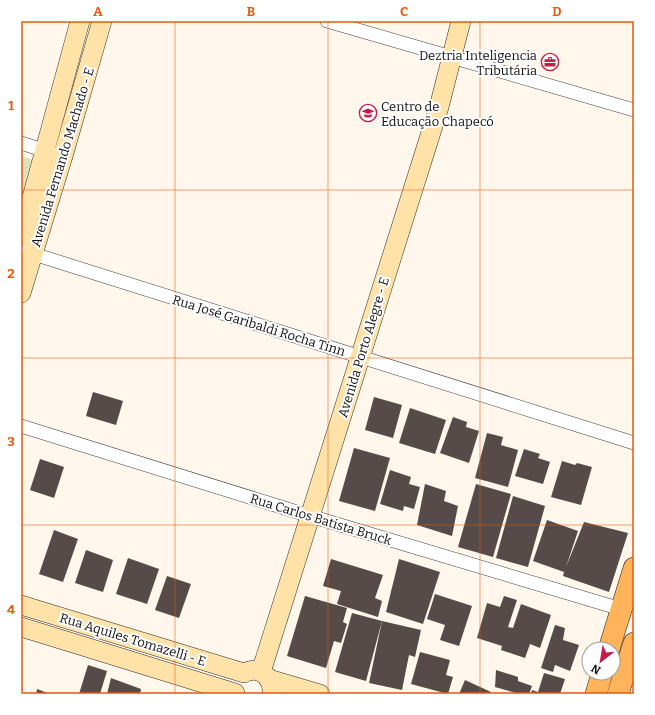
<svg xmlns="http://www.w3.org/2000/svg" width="655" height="715" font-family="Bitter,serif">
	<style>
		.cemetery { fill: #dee2bc }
		.building { fill: #564b48 }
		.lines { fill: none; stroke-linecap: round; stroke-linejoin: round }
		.street-casing { stroke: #404040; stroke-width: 14 }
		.secondary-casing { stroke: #2f2f2f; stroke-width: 20 }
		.primary-casing { stroke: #1e1e1e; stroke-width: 22 }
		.street { stroke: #fff; stroke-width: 13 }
		.secondary { stroke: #ffe2a7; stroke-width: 19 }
		.primary { stroke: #ffb45c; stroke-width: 21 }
		.grid { fill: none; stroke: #e8590c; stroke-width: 1; stroke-opacity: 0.55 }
		.labels { text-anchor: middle; stroke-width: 4; stroke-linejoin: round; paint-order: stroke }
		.poi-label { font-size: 13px; fill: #0d0d0d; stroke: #fff; text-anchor: end }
		.street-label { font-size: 13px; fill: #0d0d0d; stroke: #fff }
		.neatline { fill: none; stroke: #e8590c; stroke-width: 1.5 }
		.grid-label { font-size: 13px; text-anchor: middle; font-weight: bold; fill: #e8590c }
	</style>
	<rect width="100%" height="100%" fill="#fff7ec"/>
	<polygon class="cemetery" points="21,156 34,160 21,200"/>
	<g class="building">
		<polygon points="93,392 123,401 116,425 86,416"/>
		<polygon points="374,397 402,405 393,438 365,430"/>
		<polygon points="410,408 446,420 435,454 399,443"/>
		<polygon points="453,417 467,422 466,427 479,431 469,463 440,453"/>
		<polygon points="487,433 503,437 501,445 518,450 508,487 475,478"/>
		<polygon points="354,448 390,458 375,511 339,501"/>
		<polygon points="524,449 540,454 538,458 550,462 543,484 515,476"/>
		<polygon points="40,459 64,467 54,498 30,490"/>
		<polygon points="562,461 575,465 577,463 592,467 581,505 551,497"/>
		<polygon points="390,470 411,477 409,484 420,487 414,509 404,506 403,511 380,504"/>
		<polygon points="425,484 446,491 444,501 458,506 452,536 417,525"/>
		<polygon points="476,484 511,494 493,557 458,547"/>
		<polygon points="513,496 545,506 528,567 496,558"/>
		<polygon points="547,520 578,531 566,567 584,522 628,533 609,592 563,576 564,572 533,561"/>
		<polygon points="54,530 78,539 63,582 39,574"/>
		<polygon points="86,550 113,560 103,592 75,583"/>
		<polygon points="128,558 159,569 147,604 116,594"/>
		<polygon points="331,559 383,575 375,598 382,601 378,617 337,604 341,591 323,586"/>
		<polygon points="399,559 440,572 423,624 386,612"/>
		<polygon points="167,576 191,584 179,618 155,610"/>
		<polygon points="435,594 472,606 459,646 440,640 445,625 427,619"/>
		<polygon points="305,596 347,608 343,622 347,624 341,643 334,641 326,668 287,656"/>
		<polygon points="504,596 517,600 508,627 513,628 521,604 551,615 540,648 530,644 525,658 501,650 502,646 477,638 487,603 500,607"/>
		<polygon points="352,613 382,621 366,681 335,672"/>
		<polygon points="382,621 421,630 415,657 409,655 402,690 369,683"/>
		<polygon points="555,625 565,628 563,640 579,645 570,671 555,665 553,672 541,668"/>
		<polygon points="420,652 450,660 446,675 453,677 448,694 411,684"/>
		<polygon points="88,665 107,671 100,694 79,694"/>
		<polygon points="496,670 518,677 518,681 532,686 529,694 520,694 495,687"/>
		<polygon points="544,673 565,679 560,694 531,694 532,690 538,692"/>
		<polygon points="111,678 141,689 140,694 107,694"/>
		<polygon points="465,680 491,692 490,694 459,694"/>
		<polygon points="37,689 50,694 36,694"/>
	</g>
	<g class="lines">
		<defs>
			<g id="street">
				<polyline points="327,21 634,110"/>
				<polyline points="21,143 52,153"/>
				<polyline points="21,250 634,443"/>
				<polyline points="21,426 310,516 621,609"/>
			</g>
			<g id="secondary">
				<polyline points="21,238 80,21"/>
				<polyline points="21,293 63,156 102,21"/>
				<polyline points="21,605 244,673"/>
				<polyline points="21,627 235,693"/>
				<path d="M 249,671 C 264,667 273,681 272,694"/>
				<polyline points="261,672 439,107 461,21"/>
				<polyline points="269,679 320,694"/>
			</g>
			<g id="primary">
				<polyline points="609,649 634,568"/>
				<polyline points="596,694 602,673"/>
				<polyline points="618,694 634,643"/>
			</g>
		</defs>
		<use href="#street" class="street-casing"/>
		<use href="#secondary" class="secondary-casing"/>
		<use href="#primary" class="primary-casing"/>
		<use href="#street" class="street"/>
		<use href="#secondary" class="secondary"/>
		<use href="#primary" class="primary"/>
	</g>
	<path class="grid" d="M 175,21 L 175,694M 328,21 L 328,694M 480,21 L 480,694M 21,190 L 634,190M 21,358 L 634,358M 21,525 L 634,525"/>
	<defs>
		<symbol id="office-ring" viewBox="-11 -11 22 22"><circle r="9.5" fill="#fff" stroke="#c61c48" stroke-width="1.5"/><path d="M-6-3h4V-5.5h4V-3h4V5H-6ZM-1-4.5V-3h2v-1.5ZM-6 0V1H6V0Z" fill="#c61c48"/></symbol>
		<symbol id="school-ring" viewBox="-11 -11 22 22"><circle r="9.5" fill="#fff" stroke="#c61c48" stroke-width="1.5"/><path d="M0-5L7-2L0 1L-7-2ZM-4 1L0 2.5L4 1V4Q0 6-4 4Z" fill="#c61c48"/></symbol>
	</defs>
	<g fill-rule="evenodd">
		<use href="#office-ring" x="540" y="52" width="20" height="20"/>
		<use href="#school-ring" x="358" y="103" width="20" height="20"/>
	</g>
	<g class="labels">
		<g class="poi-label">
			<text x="537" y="60">Deztria Inteligencia<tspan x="537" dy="15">Tributária</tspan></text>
			<text x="381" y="111" text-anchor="start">Centro de<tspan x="381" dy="15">Educação Chapecó</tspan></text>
		</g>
		<g class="street-label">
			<text transform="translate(62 157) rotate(-73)" y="5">Avenida Fernando Machado - E</text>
			<text transform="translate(259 325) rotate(17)" y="5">Rua José Garibaldi Rocha Tinn</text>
			<text transform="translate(363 347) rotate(-73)" y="5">Avenida Porto Alegre - E</text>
			<text transform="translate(321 519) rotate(17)" y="5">Rua Carlos Batista Bruck</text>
			<text transform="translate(133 639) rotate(17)" y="5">Rua Aquiles Tomazelli - E</text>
		</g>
	</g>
	<rect width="655" height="715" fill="none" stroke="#ffffff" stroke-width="44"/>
	<g transform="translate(601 661) rotate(211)"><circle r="19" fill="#ffffff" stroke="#9e9e9e"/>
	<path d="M0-3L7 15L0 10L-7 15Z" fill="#c61c48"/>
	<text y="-6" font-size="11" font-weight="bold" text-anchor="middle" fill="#0d0d0d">N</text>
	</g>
	<rect x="22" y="22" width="611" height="671" class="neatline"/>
	<g class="grid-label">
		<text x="98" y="16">A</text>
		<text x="251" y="16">B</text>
		<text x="404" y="16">C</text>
		<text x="557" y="16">D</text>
		<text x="11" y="110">1</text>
		<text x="11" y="278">2</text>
		<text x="11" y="446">3</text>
		<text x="11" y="614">4</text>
	</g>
</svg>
